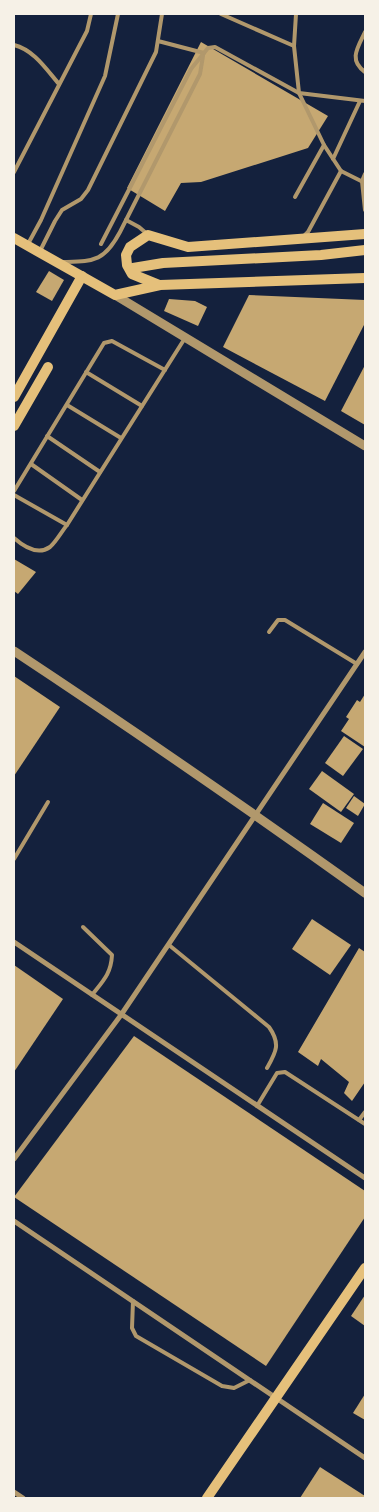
<svg xmlns="http://www.w3.org/2000/svg" width="379" height="1512" font-family="'Source Serif 4',serif">
	<style>
		.building { fill: #c6a872 }
		.lines { fill: none; stroke-linecap: round; stroke-linejoin: round }
		.service { stroke: #b1986c; stroke-width: 4 }
		.minor { stroke: #b1986c; stroke-width: 5 }
		.tertiary { stroke: #b1986c; stroke-width: 9 }
		.secondary { stroke: #e5c07b; stroke-width: 10 }
	</style>
	<rect width="100%" height="100%" fill="#14213d"/>
	<g class="building">
		<polygon points="201,42 328,116 308,148 201,182 181,183 165,211 127,188"/>
		<polygon points="49,271 64,280 52,301 36,292"/>
		<polygon points="249,295 365,300 365,323 325,401 223,347"/>
		<polygon points="169,299 195,301 207,307 198,326 164,311"/>
		<polygon points="365,365 365,425 341,411"/>
		<polygon points="14,559 36,572 18,594 14,591"/>
		<polygon points="14,676 60,707 14,776"/>
		<polygon points="365,694 365,747 341,731 349,719 346,717 357,700 360,702"/>
		<polygon points="344,736 363,749 343,776 325,763"/>
		<polygon points="322,771 354,794 341,812 309,789"/>
		<polygon points="354,796 365,804 358,816 346,808"/>
		<polygon points="323,803 354,823 341,843 310,824"/>
		<polygon points="312,919 351,945 330,975 292,949"/>
		<polygon points="359,948 365,952 365,1082 352,1101 344,1093 349,1082 321,1059 318,1066 298,1052"/>
		<polygon points="14,965 63,999 14,1072"/>
		<polygon points="134,1036 365,1191 365,1217 266,1366 14,1197"/>
		<polygon points="365,1295 365,1326 351,1316"/>
		<polygon points="365,1394 365,1420 353,1413"/>
		<polygon points="320,1467 365,1496 365,1498 300,1498"/>
	</g>
	<g class="lines">
		<g class="service">
			<polyline points="221,14 294,46"/>
			<polyline points="296,14 294,46 299,93 324,145 341,171"/>
			<path d="M 365,32 C 358,47 348,60 365,72"/>
			<polyline points="158,41 204,53"/>
			<path d="M 14,45 C 34,50 46,69 59,84"/>
			<polyline points="333,159 360,101"/>
			<polyline points="341,171 365,183"/>
			<polyline points="14,172 87,31 91,14"/>
			<polyline points="365,174 362,181 365,210"/>
			<polyline points="295,197 324,145"/>
			<polyline points="126,220 139,227 146,233"/>
			<polyline points="304,236 308,232 341,171"/>
			<polyline points="28,244 41,220 105,76 118,14"/>
			<polyline points="101,244 191,69 208,48 215,47 299,93 365,101"/>
			<polyline points="40,251 55,221 62,210 81,199 88,190 156,52 162,14"/>
			<path d="M 63,262 C 94,261 104,262 120,232 L 200,74 L 203,56"/>
			<polyline points="86,372 142,406"/>
			<polyline points="67,405 121,438"/>
			<polyline points="47,436 100,472"/>
			<polyline points="31,464 82,500"/>
			<polyline points="14,491 104,343 112,341 165,370"/>
			<polyline points="14,495 67,525"/>
			<path d="M 14,538 C 23,546 37,556 50,547 C 56,542 62,531 67,525 L 185,338"/>
			<polyline points="269,632 278,620 285,620 357,664"/>
			<polyline points="14,859 48,802"/>
			<path d="M 83,927 L 112,955 C 111,974 103,981 92,995"/>
			<path d="M 169,945 L 269,1027 C 281,1044 276,1052 267,1068"/>
			<polyline points="257,1106 277,1073 285,1072 365,1124"/>
			<polyline points="359,1120 365,1112"/>
			<polyline points="133,1301 132,1328 136,1336 222,1386 234,1388 250,1380"/>
		</g>
		<g class="minor">
			<polyline points="14,942 365,1178"/>
			<polyline points="14,1159 121,1015 365,652"/>
			<polyline points="14,1221 365,1458"/>
			<polyline points="14,1492 23,1498"/>
		</g>
		<g class="tertiary">
			<polyline points="115,295 365,446"/>
			<path d="M 14,651 C 132,729 249,810 365,893"/>
		</g>
		<g class="secondary">
			<polyline points="14,238 115,295 160,285 365,278"/>
			<polyline points="133,268 163,263 321,255 365,250"/>
			<polyline points="159,285 132,274 127,265 126,255 130,247 148,235 188,247 365,234"/>
			<polyline points="14,397 82,276"/>
			<polyline points="14,426 48,367"/>
			<polyline points="207,1498 365,1268"/>
		</g>
	</g>
	<rect width="379" height="1512" fill="none" stroke="#f6f1e7" stroke-width="30"/>
</svg>
